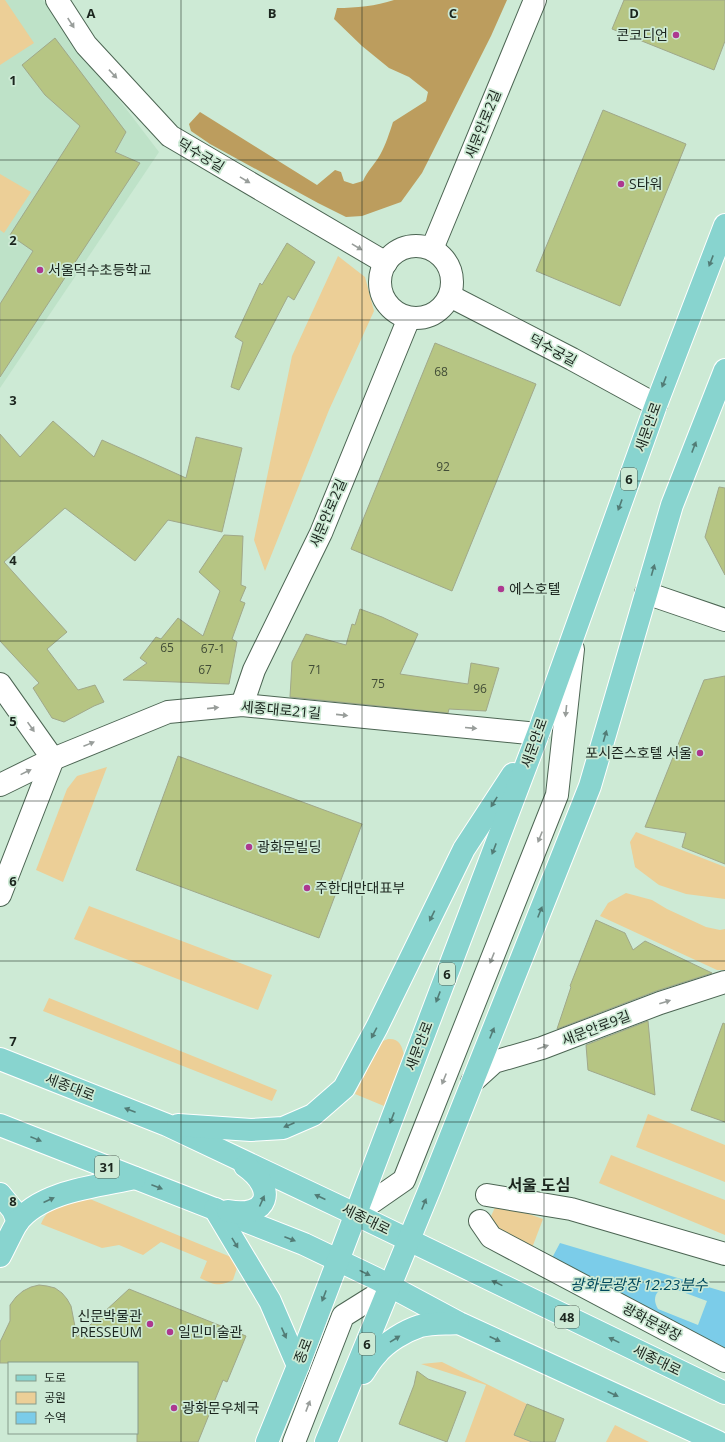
<svg xmlns="http://www.w3.org/2000/svg" width="725" height="1442" font-family="'Open Sans','Noto Sans KR',sans-serif">
	<style>
		.built { fill: #bee2c8 }
		.green { fill: #eccf97 }
		.forest { fill: #bc9d5e }
		.water { fill: #7bcce9; fill-rule: evenodd }
		.building { fill: #b6c583; stroke: #a0a88a }
		.lines { fill: none; stroke-linecap: round; stroke-linejoin: round }
		.minor-casing { stroke: #4c6553; stroke-width: 24 }
		.major-casing { stroke: #fff; stroke-width: 24 }
		.minor { stroke: #fff; stroke-width: 22 }
		.major { stroke: #88d4cf; stroke-width: 22 }
		.oneway { fill: #989d9a }
		.oneway2 { fill: #527c76 }
		.grid { fill: none; stroke: #1b251e; stroke-width: 1; stroke-opacity: 0.55 }
		.poi-dot { fill: #ad3890; stroke: #cdead5; stroke-width: 1.5 }
		.labels { text-anchor: middle; stroke-width: 3.5; stroke-linejoin: round; paint-order: stroke }
		.number-label { font-size: 12px; fill: #424d37 }
		.shield { fill: #cdead5; stroke: #506055; stroke-width: 1 }
		.shield-label { font-size: 13px; font-weight: bold; fill: #1b251e }
		.poi-label { font-size: 14px; fill: #1b251e; stroke: #cdead5; text-anchor: start }
		.street-label { font-size: 14px; fill: #1b251e; stroke: #cdead5 }
		.water-label { font-size: 15px; font-style: italic; fill: #00495d; stroke: #cdead5 }
		.quarter-label { font-size: 16px; font-weight: bold; fill: #1b251e; stroke: #cdead5 }
		.grid-label { font-size: 13px; text-anchor: middle; font-weight: bold; fill: #1b251e; stroke: #cdead5; stroke-width: 3.5; stroke-linejoin: round; paint-order: stroke }
	</style>
	<rect width="100%" height="100%" fill="#cdead5"/>
	<polygon class="built" points="0,0 43,0 159,152 0,388"/>
	<g class="green">
		<polygon points="0,0 5,0 34,43 0,65"/>
		<polygon points="0,174 31,192 4,233 0,230"/>
		<polygon points="338,256 365,277 374,311 329,410 265,571 254,540 292,356"/>
		<polygon points="107,767 63,882 36,870 67,789 77,776"/>
		<polygon points="636,832 725,867 725,899 686,894 659,885 635,867 630,842"/>
		<polygon points="626,893 652,900 667,909 706,927 720,930 725,929 725,970 717,970 600,916 608,903"/>
		<polygon points="89,906 272,975 258,1010 74,939"/>
		<polygon points="49,998 277,1090 272,1101 43,1011"/>
		<path d="M 388,1039 C 399,1038 402,1046 404,1055 L 384,1106 L 355,1094 L 379,1047 L 383,1041 Z"/>
		<polygon points="648,1114 725,1145 725,1182 636,1147"/>
		<polygon points="611,1155 725,1200 725,1235 599,1183"/>
		<path d="M 85,1197 L 231,1257 L 237,1268 L 233,1280 C 218,1287 215,1285 200,1278 L 207,1261 L 161,1242 L 143,1255 L 119,1245 L 102,1248 L 41,1224 C 50,1203 65,1203 85,1197 Z"/>
		<polygon points="497,1203 543,1219 532,1248 487,1225"/>
		<polygon points="442,1362 527,1404 514,1434 532,1442 465,1442 486,1385 421,1364"/>
		<polygon points="615,1425 649,1442 606,1442"/>
	</g>
	<path class="forest" d="M 394,0 L 507,0 L 491,36 L 422,173 L 401,202 L 362,216 L 346,217 L 318,203 L 210,144 L 191,131 L 189,124 L 200,112 L 317,185 L 335,170 L 341,172 L 344,181 L 353,184 L 363,181 C 368,170 375,164 380,155 C 386,144 389,134 393,122 L 426,101 L 428,92 L 409,77 L 389,68 L 362,46 L 334,19 L 337,8 C 356,8 376,6 394,0 Z"/>
	<path class="water" d="M 560,1243 L 725,1292 L 725,1350 L 552,1258 ZM 667,1287 L 672,1288 L 707,1301 L 698,1325 L 658,1309 C 652,1299 655,1290 667,1287 Z"/>
	<g class="building">
		<polygon points="624,0 725,0 725,41 714,70 612,29"/>
		<polygon points="55,38 126,132 115,152 140,163 0,377 0,304 33,251 10,235 80,126 45,95 22,65"/>
		<polygon points="603,110 686,144 620,306 536,271"/>
		<polygon points="287,243 315,262 294,300 288,296 239,390 231,387 243,342 235,337 260,283 262,285"/>
		<polygon points="435,343 536,384 452,591 351,549"/>
		<polygon points="53,421 94,457 102,440 186,478 196,437 242,448 222,532 168,520 135,561 65,508 4,562 67,632 47,649 78,690 95,685 104,702 94,706 64,722 52,718 33,688 39,683 0,641 0,434 20,457"/>
		<polygon points="719,487 725,488 725,575 705,537"/>
		<polygon points="224,535 243,536 241,585 246,587 240,601 245,603 232,639 237,642 229,684 123,680 147,663 140,658 156,637 161,639 178,618 203,636 220,591 199,572"/>
		<polygon points="360,609 382,617 418,634 400,674 468,684 471,663 499,668 486,711 449,709 448,713 290,697 292,662 306,634 346,645 352,624 355,625"/>
		<polygon points="725,676 725,864 682,847 686,833 645,827 704,680"/>
		<polygon points="178,756 362,824 319,938 136,870"/>
		<polygon points="596,920 625,933 633,950 645,941 712,973 656,991 557,1029 571,987 570,986"/>
		<polygon points="648,1021 655,1095 588,1070 586,1045"/>
		<polygon points="723,1023 725,1024 725,1122 691,1110"/>
		<polygon points="39,1285 47,1286 55,1288 62,1293 67,1299 71,1306 77,1337 129,1289 246,1336 227,1382 223,1380 198,1442 137,1442 137,1363 0,1363 0,1342 10,1321 10,1305 16,1297 23,1291 31,1287"/>
		<polygon points="417,1371 428,1379 466,1392 447,1442 399,1424 414,1385"/>
		<polygon points="527,1404 564,1419 555,1442 532,1442 514,1435"/>
	</g>
	<g class="lines">
		<defs>
			<g id="minor">
				<polyline points="57,0 86,45 170,136 386,263"/>
				<circle cx="416" cy="282" r="36"/>
				<polyline points="432,249 535,0"/>
				<polyline points="450,296 572,359 656,405"/>
				<polyline points="646,593 725,620"/>
				<polyline points="0,684 53,759"/>
				<polyline points="242,705 254,670 321,533 409,318"/>
				<polyline points="0,785 53,759 168,712 242,705 538,734"/>
				<polyline points="0,895 53,759"/>
				<polyline points="472,1082 494,1062 542,1048 660,1003 725,982"/>
				<polyline points="487,1195 571,1209 725,1254"/>
				<polyline points="355,1214 404,1180 557,795 573,649"/>
				<polyline points="480,1221 491,1237 725,1361"/>
				<polyline points="294,1442 343,1316 391,1286"/>
			</g>
			<g id="major">
				<polyline points="0,1059 167,1125 355,1214 725,1393"/>
				<polyline points="0,1125 304,1244 377,1279 459,1323 718,1442"/>
				<polyline points="178,1125 251,1130 283,1128 313,1115 344,1088 377,1027 464,849 513,774"/>
				<polyline points="0,1194 13,1210 18,1222"/>
				<polyline points="215,1209 270,1301 298,1366"/>
				<path d="M 228,1211 C 268,1219 278,1189 245,1166"/>
				<path d="M 0,1256 C 6,1245 11,1233 17,1223 C 40,1191 99,1186 135,1178"/>
				<path d="M 363,1373 C 367,1367 371,1360 376,1355 C 386,1342 405,1331 420,1326 C 433,1323 446,1324 458,1323"/>
				<polyline points="267,1442 298,1366 538,734 656,405 725,225"/>
				<polyline points="326,1442 431,1186 590,786 672,505 725,370"/>
			</g>
		</defs>
		<use href="#minor" class="minor-casing"/>
		<use href="#major" class="major-casing"/>
		<use href="#minor" class="minor"/>
		<use href="#major" class="major"/>
	</g>
	<defs><path id="oneway-solid" d="M-6-.8H1V-3.2L6.5 0L1 3.2V.8H-6Z"/></defs>
	<g class="oneway">
		<use href="#oneway-solid" transform="translate(71 23) rotate(57)"/>
		<use href="#oneway-solid" transform="translate(113 74) rotate(47)"/>
		<use href="#oneway-solid" transform="translate(245 180) rotate(31)"/>
		<use href="#oneway-solid" transform="translate(357 247) rotate(31)"/>
		<use href="#oneway-solid" transform="translate(213 708) rotate(-6)"/>
		<use href="#oneway-solid" transform="translate(566 711) rotate(96)"/>
		<use href="#oneway-solid" transform="translate(342 715) rotate(6)"/>
		<use href="#oneway-solid" transform="translate(31 727) rotate(55)"/>
		<use href="#oneway-solid" transform="translate(471 728) rotate(5)"/>
		<use href="#oneway-solid" transform="translate(89 744) rotate(-22)"/>
		<use href="#oneway-solid" transform="translate(26 772) rotate(-26)"/>
		<use href="#oneway-solid" transform="translate(540 837) rotate(112)"/>
		<use href="#oneway-solid" transform="translate(492 958) rotate(112)"/>
		<use href="#oneway-solid" transform="translate(665 1002) rotate(-18)"/>
		<use href="#oneway-solid" transform="translate(543 1047) rotate(-19)"/>
		<use href="#oneway-solid" transform="translate(444 1079) rotate(112)"/>
		<use href="#oneway-solid" transform="translate(308 1406) rotate(-69)"/>
	</g>
	<g class="oneway2">
		<use href="#oneway-solid" transform="translate(711 261) rotate(111)"/>
		<use href="#oneway-solid" transform="translate(664 382) rotate(111)"/>
		<use href="#oneway-solid" transform="translate(694 447) rotate(-69)"/>
		<use href="#oneway-solid" transform="translate(620 505) rotate(110)"/>
		<use href="#oneway-solid" transform="translate(653 570) rotate(-74)"/>
		<use href="#oneway-solid" transform="translate(605 736) rotate(-74)"/>
		<use href="#oneway-solid" transform="translate(494 802) rotate(122)"/>
		<use href="#oneway-solid" transform="translate(494 849) rotate(111)"/>
		<use href="#oneway-solid" transform="translate(540 912) rotate(-68)"/>
		<use href="#oneway-solid" transform="translate(432 916) rotate(116)"/>
		<use href="#oneway-solid" transform="translate(438 997) rotate(111)"/>
		<use href="#oneway-solid" transform="translate(374 1033) rotate(118)"/>
		<use href="#oneway-solid" transform="translate(492 1033) rotate(-68)"/>
		<use href="#oneway-solid" transform="translate(130 1110) rotate(-159)"/>
		<use href="#oneway-solid" transform="translate(392 1118) rotate(111)"/>
		<use href="#oneway-solid" transform="translate(289 1125) rotate(157)"/>
		<use href="#oneway-solid" transform="translate(36 1139) rotate(22)"/>
		<use href="#oneway-solid" transform="translate(157 1187) rotate(21)"/>
		<use href="#oneway-solid" transform="translate(320 1197) rotate(-155)"/>
		<use href="#oneway-solid" transform="translate(49 1200) rotate(-24)"/>
		<use href="#oneway-solid" transform="translate(262 1201) rotate(-66)"/>
		<use href="#oneway-solid" transform="translate(424 1204) rotate(-68)"/>
		<use href="#oneway-solid" transform="translate(290 1239) rotate(21)"/>
		<use href="#oneway-solid" transform="translate(235 1243) rotate(59)"/>
		<use href="#oneway-solid" transform="translate(365 1273) rotate(26)"/>
		<use href="#oneway-solid" transform="translate(497 1283) rotate(-154)"/>
		<use href="#oneway-solid" transform="translate(324 1296) rotate(111)"/>
		<use href="#oneway-solid" transform="translate(284 1333) rotate(66)"/>
		<use href="#oneway-solid" transform="translate(395 1339) rotate(-32)"/>
		<use href="#oneway-solid" transform="translate(495 1339) rotate(25)"/>
		<use href="#oneway-solid" transform="translate(614 1340) rotate(-154)"/>
		<use href="#oneway-solid" transform="translate(613 1394) rotate(25)"/>
	</g>
	<path class="grid" d="M 181,0 L 181,1442M 362,0 L 362,1442M 544,0 L 544,1442M 0,160 L 725,160M 0,320 L 725,320M 0,481 L 725,481M 0,641 L 725,641M 0,801 L 725,801M 0,961 L 725,961M 0,1122 L 725,1122M 0,1282 L 725,1282"/>
	<g class="poi-dot">
		<circle cx="676" cy="35" r="4"/>
		<circle cx="621" cy="184" r="4"/>
		<circle cx="40" cy="270" r="4"/>
		<circle cx="501" cy="589" r="4"/>
		<circle cx="700" cy="753" r="4"/>
		<circle cx="249" cy="847" r="4"/>
		<circle cx="307" cy="888" r="4"/>
		<circle cx="150" cy="1324" r="4"/>
		<circle cx="170" cy="1332" r="4"/>
		<circle cx="174" cy="1408" r="4"/>
	</g>
	<g class="labels">
		<g class="number-label">
			<text x="441" y="376">68</text>
			<text x="443" y="471">92</text>
			<text x="167" y="652">65</text>
			<text x="213" y="653">67-1</text>
			<text x="205" y="674">67</text>
			<text x="315" y="674">71</text>
			<text x="378" y="688">75</text>
			<text x="480" y="693">96</text>
		</g>
		<g class="shield">
			<rect x="621" y="468" width="16" height="22" rx="3"/>
			<rect x="439" y="963" width="16" height="22" rx="3"/>
			<rect x="95" y="1156" width="24" height="22" rx="3"/>
			<rect x="555" y="1306" width="24" height="22" rx="3"/>
			<rect x="359" y="1333" width="16" height="22" rx="3"/>
		</g>
		<g class="shield-label">
			<text x="629" y="484">6</text>
			<text x="447" y="979">6</text>
			<text x="107" y="1172">31</text>
			<text x="567" y="1322">48</text>
			<text x="367" y="1349">6</text>
		</g>
		<g class="poi-label">
			<text x="668" y="40" text-anchor="end">콘코디언</text>
			<text x="629" y="189">S타워</text>
			<text x="48" y="275">서울덕수초등학교</text>
			<text x="509" y="594">에스호텔</text>
			<text x="692" y="758" text-anchor="end">포시즌스호텔 서울</text>
			<text x="257" y="852">광화문빌딩</text>
			<text x="315" y="893">주한대만대표부</text>
			<text x="142" y="1321" text-anchor="end">신문박물관<tspan x="142" dy="16">PRESSEUM</tspan></text>
			<text x="178" y="1337">일민미술관</text>
			<text x="182" y="1413">광화문우체국</text>
		</g>
		<g class="street-label">
			<text transform="translate(483 124) rotate(-68)" y="5">새문안로2길</text>
			<text transform="translate(201 155) rotate(31)" y="5">덕수궁길</text>
			<text transform="translate(553 350) rotate(28)" y="5">덕수궁길</text>
			<text transform="translate(648 427) rotate(-70)" y="5">새문안로</text>
			<text transform="translate(328 513) rotate(-67)" y="5">새문안로2길</text>
			<text transform="translate(281 710) rotate(5)" y="5">세종대로21길</text>
			<text transform="translate(534 743) rotate(-70)" y="5">새문안로</text>
			<text transform="translate(596 1028) rotate(-21)" y="5">새문안로9길</text>
			<text transform="translate(419 1046) rotate(-69)" y="5">새문안로</text>
			<text transform="translate(70 1087) rotate(21)" y="5">세종대로</text>
			<text transform="translate(366 1219) rotate(26)" y="5">세종대로</text>
			<text transform="translate(652 1322) rotate(28)" y="5">광화문광장</text>
			<text transform="translate(303 1351) rotate(-69)" y="5">종로</text>
			<text transform="translate(657 1360) rotate(26)" y="5">세종대로</text>
		</g>
		<g class="water-label">
			<text x="639" y="1290">광화문광장 12.23분수</text>
		</g>
		<g class="quarter-label">
			<text x="539" y="1191">서울 도심</text>
		</g>
	</g>
	<g class="grid-label">
		<text x="91" y="18">A</text>
		<text x="272" y="18">B</text>
		<text x="453" y="18">C</text>
		<text x="634" y="18">D</text>
		<text x="13" y="85">1</text>
		<text x="13" y="245">2</text>
		<text x="13" y="405">3</text>
		<text x="13" y="565">4</text>
		<text x="13" y="726">5</text>
		<text x="13" y="886">6</text>
		<text x="13" y="1046">7</text>
		<text x="13" y="1206">8</text>
	</g>
	<rect x="8" y="1362" width="130" height="72" fill="#cdead5" stroke="#869b8c"/>
	<rect x="16" y="1375" width="20" height="6" fill="#88d4cf" stroke="#869b8c"/>
	<text x="44" y="1382" font-size="12" fill="#1b251e">도로</text>
	<rect x="16" y="1392" width="20" height="12" fill="#eccf97" stroke="#869b8c"/>
	<text x="44" y="1402" font-size="12" fill="#1b251e">공원</text>
	<rect x="16" y="1412" width="20" height="12" fill="#7bcce9" stroke="#869b8c"/>
	<text x="44" y="1422" font-size="12" fill="#1b251e">수역</text>
</svg>
